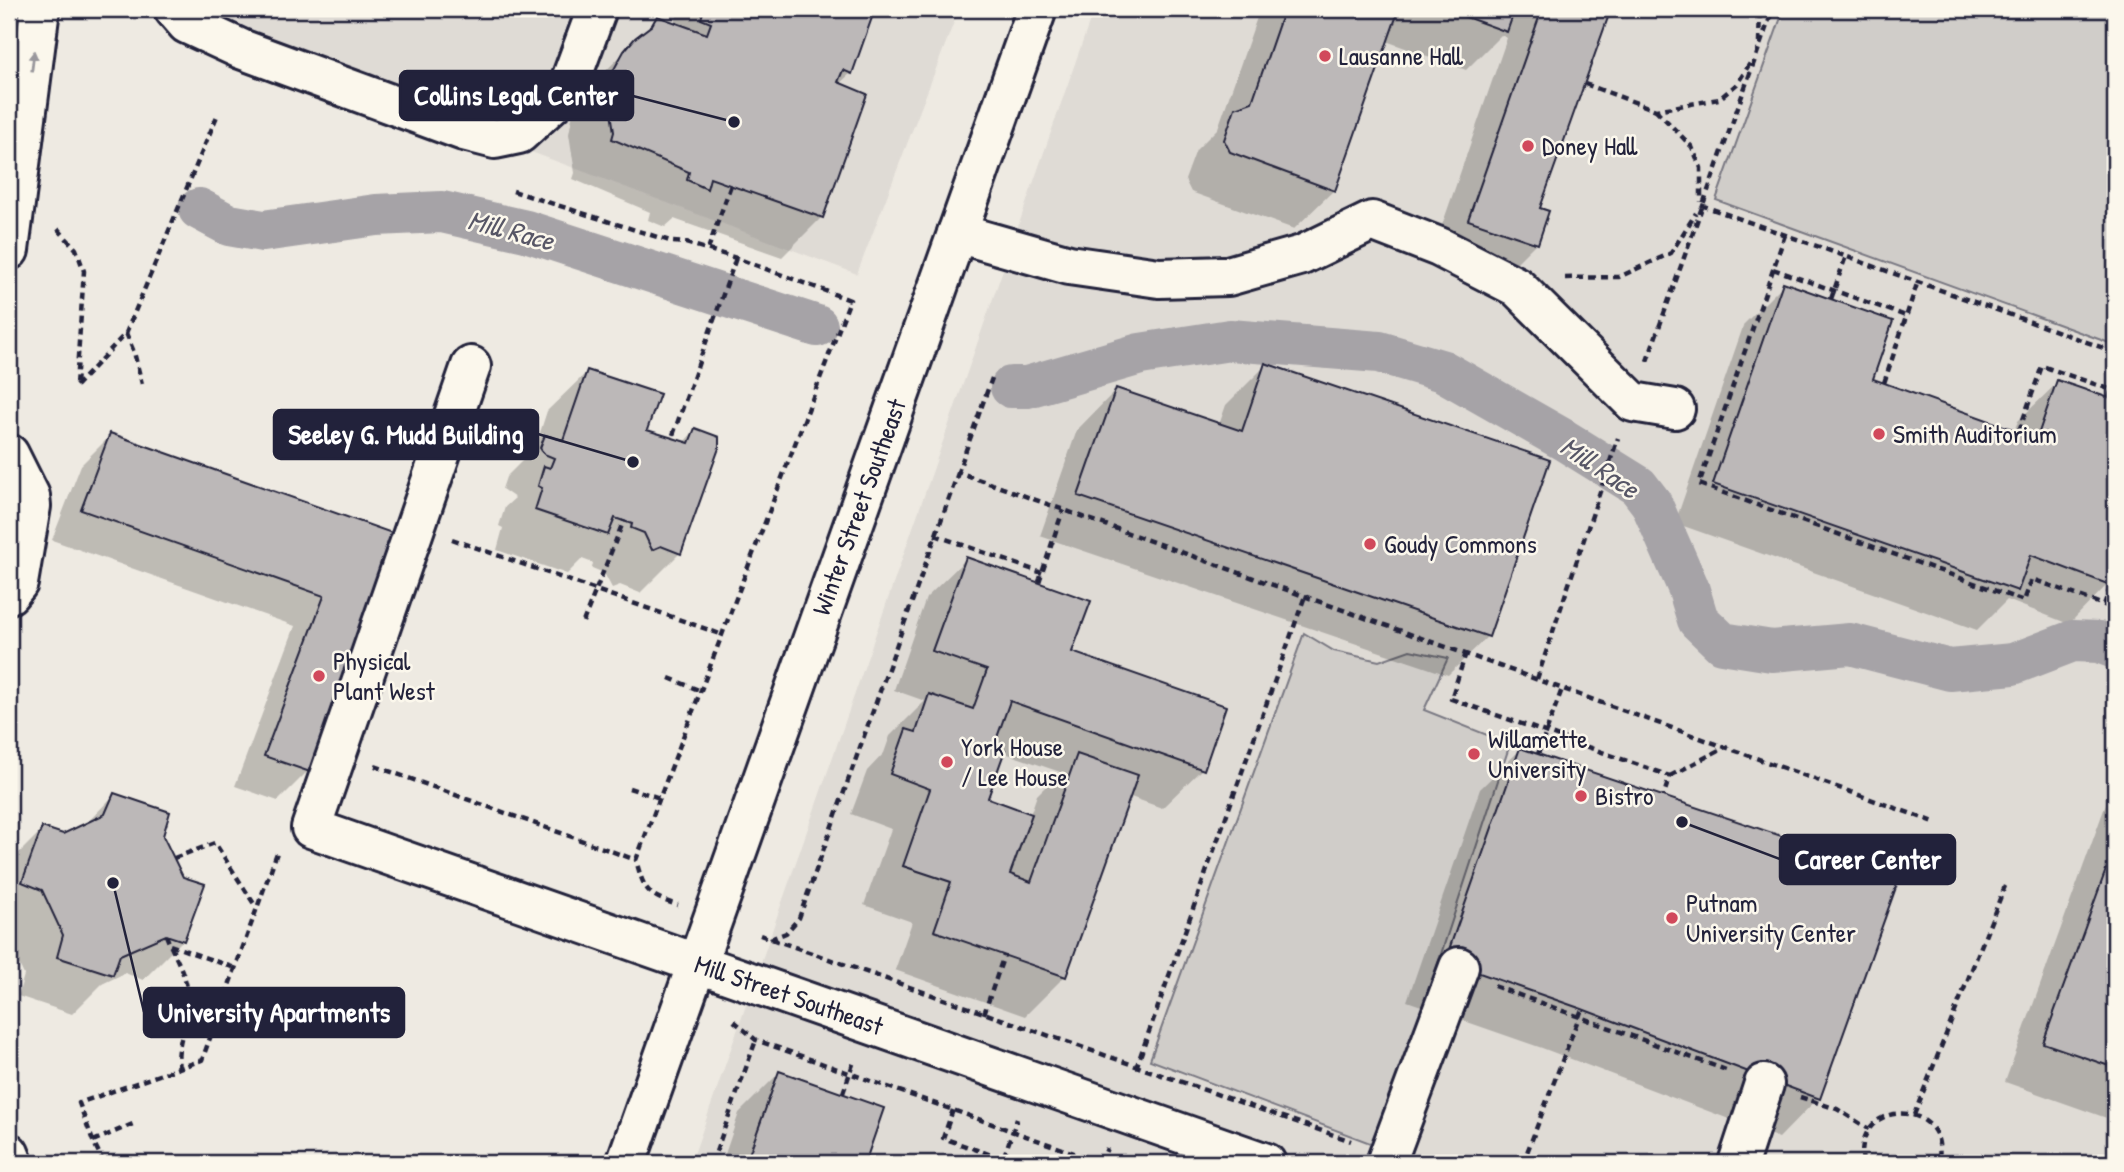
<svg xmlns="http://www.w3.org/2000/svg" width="2124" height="1172" font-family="'Patrick Hand',sans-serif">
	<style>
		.built { fill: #dfdbd5 }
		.green { fill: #d0cdc9; stroke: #797882; stroke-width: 2 }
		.shadow { fill: #0003; fill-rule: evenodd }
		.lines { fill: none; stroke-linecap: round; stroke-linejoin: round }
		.canal { stroke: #a6a3a7; stroke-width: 42 }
		.building { fill: #bcb8b8; stroke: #22223b; stroke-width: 2 }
		.minor-casing { stroke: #22223b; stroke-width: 44 }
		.highway-casing { stroke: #22223b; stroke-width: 44 }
		.path { stroke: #22223b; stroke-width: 4.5; stroke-dasharray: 7 5; stroke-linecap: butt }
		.minor { stroke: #fbf7ec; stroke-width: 38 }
		.highway { stroke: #fbf7ec; stroke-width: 38 }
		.oneway { fill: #99979c }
		.poi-dot { fill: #d1495b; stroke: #fbf7ec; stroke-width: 2.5 }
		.labels { text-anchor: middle; stroke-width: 5; stroke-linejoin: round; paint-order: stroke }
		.poi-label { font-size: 26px; fill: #22223b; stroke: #fbf7ec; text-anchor: start }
		.street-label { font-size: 26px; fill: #22223b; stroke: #fbf7ec }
		.water-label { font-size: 28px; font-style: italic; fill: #575666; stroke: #fbf7ec }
		.leader { fill: none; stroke: #22223b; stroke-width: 2.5 }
		.callout-dot { fill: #22223b; stroke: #fbf7ec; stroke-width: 2.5 }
		.callout { fill: #22223b; stroke: #22223b; stroke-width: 2.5 }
		.callout-label { font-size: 28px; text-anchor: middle; font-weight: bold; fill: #fff }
	</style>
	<rect width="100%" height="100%" fill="#eeeae2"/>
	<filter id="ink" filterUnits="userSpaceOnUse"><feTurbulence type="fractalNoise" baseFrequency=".0143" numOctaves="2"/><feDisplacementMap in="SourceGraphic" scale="14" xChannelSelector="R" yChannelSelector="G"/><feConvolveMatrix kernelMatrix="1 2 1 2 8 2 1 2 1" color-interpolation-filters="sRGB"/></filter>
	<g filter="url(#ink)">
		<g class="built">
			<polygon points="150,9 959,9 857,274"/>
			<polygon points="1094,9 1784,9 1716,200 2115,345 2115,1163 691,1163"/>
		</g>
		<g class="green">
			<polygon points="1784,9 2115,9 2115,345 1716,200"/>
			<polygon points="1304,633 1334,651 1379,661 1410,650 1448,658 1424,710 1510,744 1378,1146 1150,1060"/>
		</g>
		<g class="shadow">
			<polygon points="680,9 873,9 851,73 839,84 822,217 782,257 674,219 665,227 648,220 650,212 573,179 575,173 569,134 573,112 584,93 658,18 674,24"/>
			<polygon points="1260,9 1609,9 1538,209 1536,243 1496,283 1430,260 1507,38 1501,35 1466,70 1386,41 1334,190 1294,229 1191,192 1185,180 1196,150 1218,128"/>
			<polygon points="1784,284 1871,380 2014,431 2018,421 2058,382 2115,403 2115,565 2108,584 2069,624 2007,600 1977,630 1675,523 1744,324"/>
			<polygon points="1266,365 1488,636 1448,675 1040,536 1077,430 1116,390 1219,425 1226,405"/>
			<polygon points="587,372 644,431 683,443 695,430 680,553 640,593 620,585 612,588 604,573 592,568 593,563 582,559 567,574 497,550 503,528 499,526 505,507 515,498 502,489 506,477 535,448 547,411"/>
			<polygon points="111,435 393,535 308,771 278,801 235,786 295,626 52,540 81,465"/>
			<path d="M 966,559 L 1202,769 L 1162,808 L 1128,796 L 1065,976 L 1025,1016 L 895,970 L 912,922 L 864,905 L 891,829 L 851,814 L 867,771 L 884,753 L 890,736 L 925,701 L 894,690 L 926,598 ZM 1002,752 L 1060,772 L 1037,795 L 1030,815 L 986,799 Z"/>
			<polygon points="1520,750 1818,1098 1779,1138 1542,1048 1407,1001 1480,789"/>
			<polygon points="2115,779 2115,1121 2005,1082"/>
			<polygon points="114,795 162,837 183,940 143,980 125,973 102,984 72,1014 18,996 24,975 9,943 9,863 43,829 63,836 83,827"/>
			<polygon points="779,1073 882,1109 863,1163 722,1163 739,1113"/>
		</g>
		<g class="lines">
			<g class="canal">
				<polyline points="199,209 229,225 263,231 376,215 442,212 526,231 817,326"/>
				<polyline points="1011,387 1027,387 1140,354 1230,340 1379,352 1443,371 1564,440 1638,486 1651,503 1688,587 1698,620 1722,643 1772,651 1850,644 1950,670 2013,664 2073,641 2099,642 2115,648"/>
			</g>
		</g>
		<g class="building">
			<polygon points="704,9 875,9 852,74 843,70 838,82 867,94 823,218 710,178 707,189 687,180 689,172 612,139 614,132 608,93 613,71 624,51 635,38 652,25 657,16 707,34 711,23 701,19"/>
			<polygon points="1284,9 1399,9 1335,191 1230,152 1224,140 1235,108 1252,102"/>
			<polygon points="1444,9 1515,9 1507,32"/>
			<polygon points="1542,9 1611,9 1540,208 1549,211 1538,244 1468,220"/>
			<polygon points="1783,282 1893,321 1873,379 2037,438 2057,380 2115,400 2115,570 2110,585 2031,555 2018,591 1713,484"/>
			<polygon points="1265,363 1550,460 1489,637 1078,496 1116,388 1242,431"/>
			<polygon points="587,370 660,394 647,430 689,443 695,428 719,437 719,448 681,554 661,546 652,550 644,533 631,528 632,524 615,518 608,535 535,510 542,488 538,486 544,466 550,468 554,458 544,454 540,448 545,435 563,440"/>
			<polygon points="110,433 395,534 310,772 264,756 324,596 81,510"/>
			<polygon points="966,557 1091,601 1072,652 1226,706 1204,770 1010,701 994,746 1005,750 988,798 1032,814 1010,874 1031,882 1077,754 1138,775 1066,977 934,931 951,882 903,866 930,789 890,774 906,729 916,732 929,694 973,709 987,670 932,651"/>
			<polygon points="1520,748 1900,876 1820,1099 1582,1009 1445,961"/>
			<polygon points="114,793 170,812 163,836 183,877 205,884 184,941 166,935 120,955 113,975 57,957 63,935 42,890 22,882 42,827 63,834 105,814"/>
			<polygon points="2115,845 2115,1068 2043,1043"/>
			<polygon points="779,1071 884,1108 865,1163 746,1163"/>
		</g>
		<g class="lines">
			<defs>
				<g id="minor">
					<polyline points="174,9 187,24 241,49 464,131 495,139 519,134 567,90 597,9"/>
					<polyline points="957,233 1069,265 1159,278 1228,276 1302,255 1372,221 1439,247 1517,287 1633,402 1675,409"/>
					<polyline points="471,366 311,828 1266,1163"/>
					<polyline points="9,454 30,496 31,506 18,583 9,594"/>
					<polyline points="626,1163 1037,9"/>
					<polyline points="1386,1163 1459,967"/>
					<polyline points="1738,1163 1764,1084"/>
				</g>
				<g id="highway">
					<polyline points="9,250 40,9"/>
					<polyline points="9,1153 13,1163"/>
				</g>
			</defs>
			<use href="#minor" class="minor-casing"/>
			<use href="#highway" class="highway-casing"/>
			<g class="path">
				<polyline points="1759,43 1760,9"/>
				<polyline points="1585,84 1656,110 1719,99 1737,84 1752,60"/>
				<polyline points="1656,110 1692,147 1701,168 1701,202"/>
				<path d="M 513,191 L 673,242 L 686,243 L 736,258 L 850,300 L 636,860 C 644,890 647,896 678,905"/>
				<polyline points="1701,205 2115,352"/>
				<polyline points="58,229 76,249 84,271 76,385"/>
				<polyline points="1785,235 1699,484 2024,601 2032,579 2115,609"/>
				<polyline points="708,249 731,185"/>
				<polyline points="1773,269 1906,316"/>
				<polyline points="1565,278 1619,277 1671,253 1696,213"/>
				<polyline points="1831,299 1846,256"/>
				<polyline points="126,333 134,352 142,384"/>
				<polyline points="1647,361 1773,9"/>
				<polyline points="992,378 958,472 1937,823"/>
				<polyline points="1884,383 1918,281"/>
				<polyline points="76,386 126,333 217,116"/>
				<polyline points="2109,398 2115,378"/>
				<polyline points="2019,431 2042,366 2115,391"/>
				<polyline points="673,435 736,258"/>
				<polyline points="935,535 1042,573"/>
				<polyline points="452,539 723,635"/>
				<polyline points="1039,582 1063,510"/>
				<polyline points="2104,605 2115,573"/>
				<polyline points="583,622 624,520"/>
				<polyline points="1466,653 1451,699 1670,776 1663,797"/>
				<polyline points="669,678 701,691"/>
				<polyline points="1537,679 1618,438"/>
				<polyline points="1538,754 1562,689"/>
				<polyline points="375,766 636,860"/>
				<polyline points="1670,776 1725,747"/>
				<polyline points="629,788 660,798"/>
				<polyline points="174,858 215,843 256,907"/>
				<path d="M 166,935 C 173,954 188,976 188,997 C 189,1022 175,1044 179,1069"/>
				<polyline points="760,935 1351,1141"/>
				<polyline points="770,939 786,933 799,918 958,473"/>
				<polyline points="170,945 235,968"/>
				<polyline points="1494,986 1726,1070"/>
				<polyline points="984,1014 1004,955"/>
				<polyline points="734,1021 756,1040 1102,1163"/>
				<polyline points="1136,1068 1305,596"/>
				<polyline points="843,1093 854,1061"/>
				<polyline points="1800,1097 1837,1109 1869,1129"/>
				<polyline points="953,1110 943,1138 1003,1159 1017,1119"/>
				<polyline points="1914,1115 2005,886"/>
				<polyline points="93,1141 133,1124"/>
				<polyline points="104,1163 93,1141 79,1103 202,1060 278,850"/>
				<polyline points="712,1163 756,1040"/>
				<polyline points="1101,1163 1107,1148"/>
				<polyline points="1523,1163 1582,1009"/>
				<path d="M 1863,1163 C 1852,1095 1953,1099 1938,1163"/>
			</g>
			<use href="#minor" class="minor"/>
			<use href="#highway" class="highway"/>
		</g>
		<defs><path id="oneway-solid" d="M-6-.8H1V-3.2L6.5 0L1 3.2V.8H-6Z" transform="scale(1.75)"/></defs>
		<use class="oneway" href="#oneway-solid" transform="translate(33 61) rotate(-83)"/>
	</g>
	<g class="poi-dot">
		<circle cx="1325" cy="56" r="7"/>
		<circle cx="1528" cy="146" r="7"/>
		<circle cx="1879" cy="434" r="7"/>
		<circle cx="1370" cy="544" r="7"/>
		<circle cx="319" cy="676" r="7"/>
		<circle cx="1474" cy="754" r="7"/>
		<circle cx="947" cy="762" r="7"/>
		<circle cx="1581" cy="796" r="7"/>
		<circle cx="1672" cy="918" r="7"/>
	</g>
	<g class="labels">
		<g class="poi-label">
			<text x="1339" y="65">Lausanne Hall</text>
			<text x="1542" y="155">Doney Hall</text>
			<text x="1893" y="443">Smith Auditorium</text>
			<text x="1384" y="553">Goudy Commons</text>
			<text x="333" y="670">Physical<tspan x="333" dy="30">Plant West</tspan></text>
			<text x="1488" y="748">Willamette<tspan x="1488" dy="30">University</tspan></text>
			<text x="961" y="756">York House<tspan x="961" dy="30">/ Lee House</tspan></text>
			<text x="1595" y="805">Bistro</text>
			<text x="1686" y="912">Putnam<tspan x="1686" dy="30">University Center</tspan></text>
		</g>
		<g class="street-label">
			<text transform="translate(859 507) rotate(-70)" y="9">Winter Street Southeast</text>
			<text transform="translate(789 995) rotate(19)" y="9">Mill Street Southeast</text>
		</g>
		<g class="water-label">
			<text transform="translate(511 230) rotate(15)" y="10">Mill Race</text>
			<text transform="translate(1600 467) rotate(34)" y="10">Mill Race</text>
		</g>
	</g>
	<path class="leader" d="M734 122L633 96M633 462L538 434M1682 822L1780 859M113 883L144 1012"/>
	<g class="callout-dot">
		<circle cx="734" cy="122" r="7"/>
		<circle cx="633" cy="462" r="7"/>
		<circle cx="1682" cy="822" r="7"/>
		<circle cx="113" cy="883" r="7"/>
	</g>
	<g class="callout">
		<rect x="400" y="71" width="233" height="49" rx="7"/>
		<rect x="274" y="410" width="264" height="49" rx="7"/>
		<rect x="1780" y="835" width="175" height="49" rx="7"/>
		<rect x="144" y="988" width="260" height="49" rx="7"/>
	</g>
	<g class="callout-label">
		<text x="516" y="105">Collins Legal Center</text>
		<text x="406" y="444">Seeley G. Mudd Building</text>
		<text x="1868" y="869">Career Center</text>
		<text x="274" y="1022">University Apartments</text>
	</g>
	<rect width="2124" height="1172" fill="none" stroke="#fbf7ec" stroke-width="35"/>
	<rect x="18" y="18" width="2089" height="1137" fill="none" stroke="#22223b" stroke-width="2.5" filter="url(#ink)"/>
</svg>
